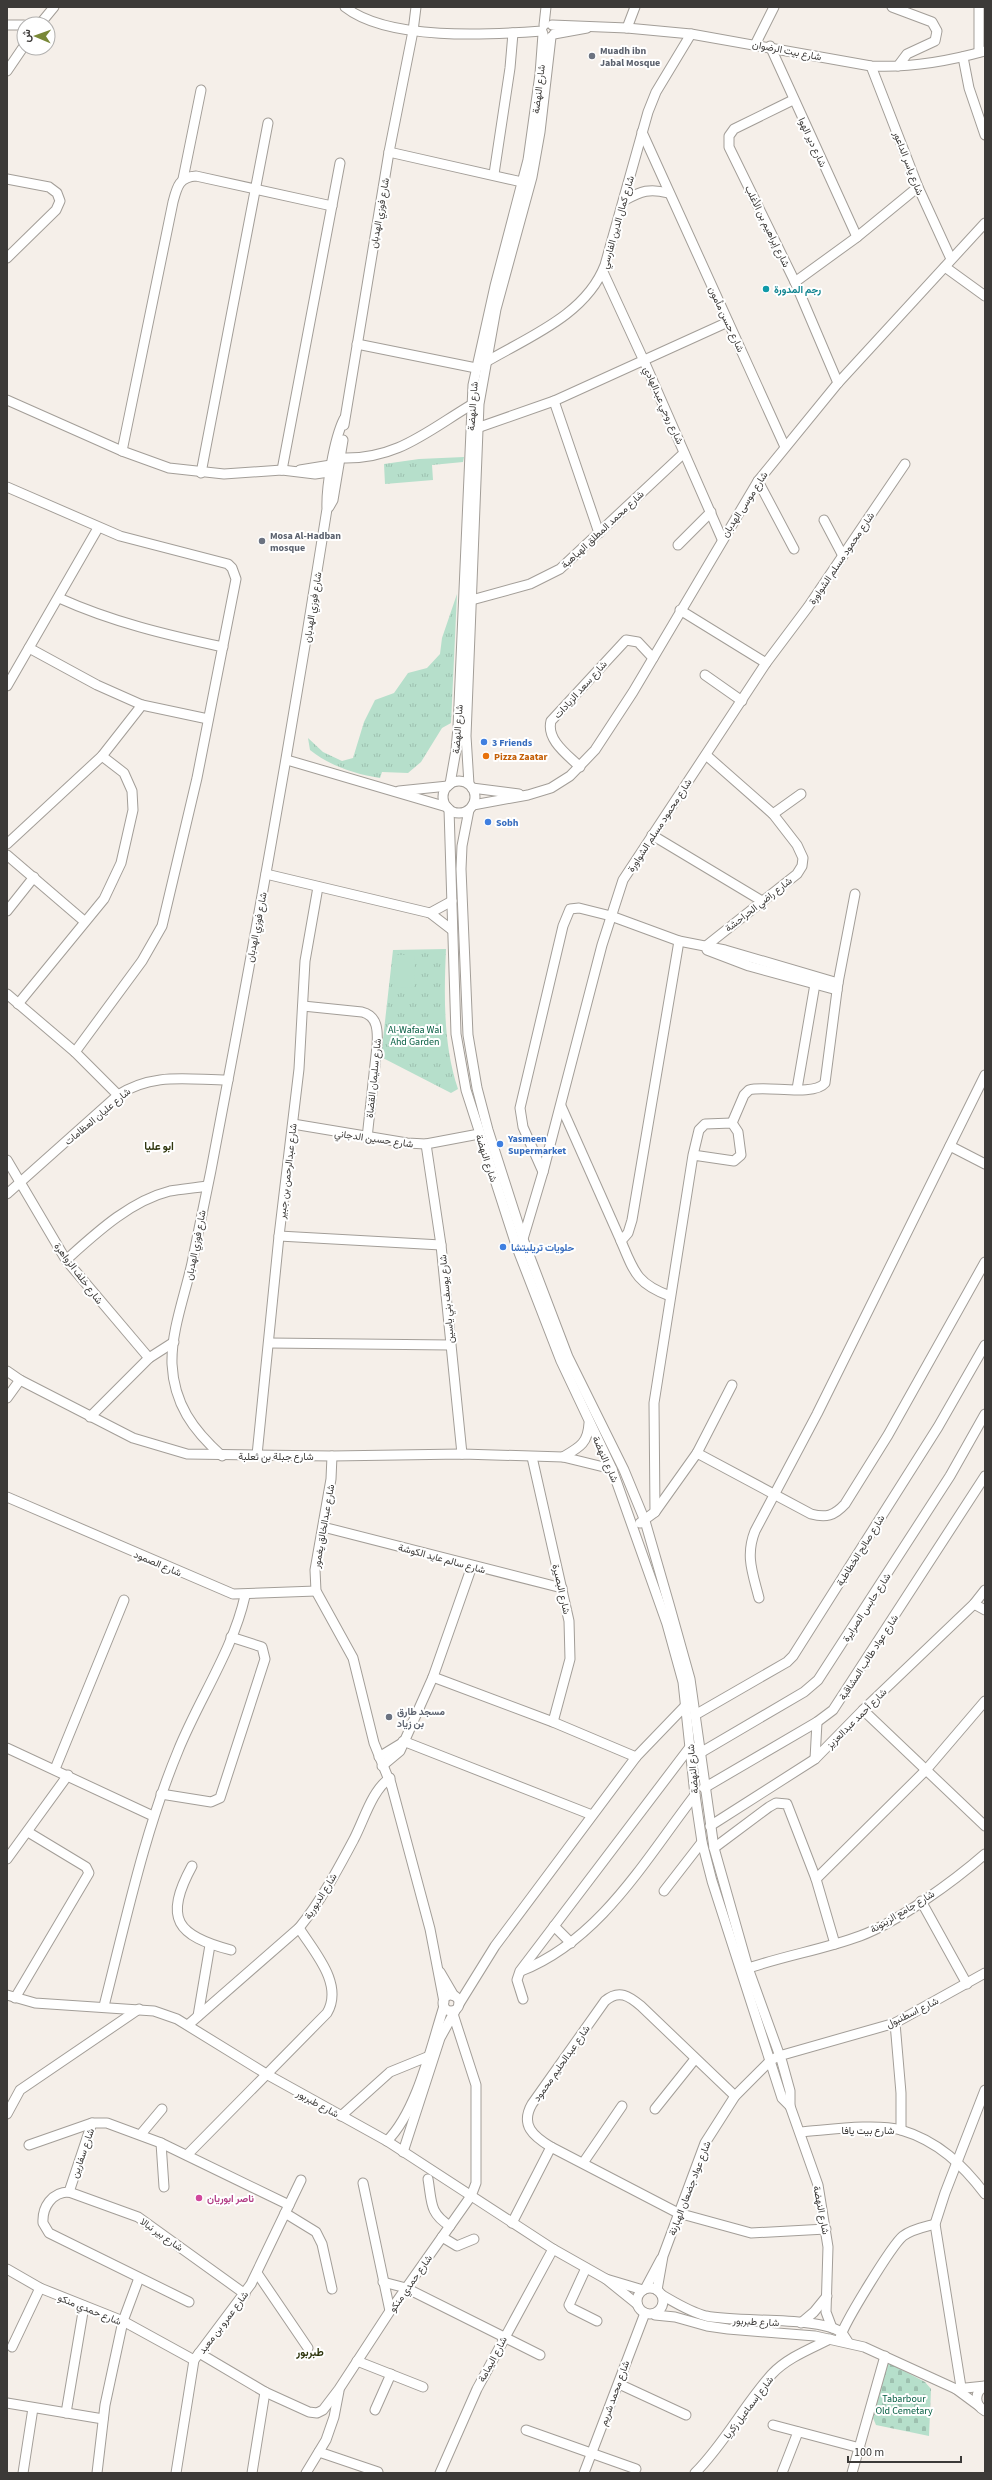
<svg xmlns="http://www.w3.org/2000/svg" width="992" height="2480" font-family="'Source Sans 3',Vazirmatn,sans-serif">
	<style>
		.grass { fill: url(#grass-tufts) }
		.cemetery { fill: url(#cemetery-stones) }
		.garden { fill: #b6dfcb }
		.lines { fill: none; stroke-linecap: round; stroke-linejoin: round }
		.minor-casing { stroke: #a39e98; stroke-width: 11 }
		.minor { stroke: #fff; stroke-width: 9 }
		.worship-dot { fill: #6b7280; stroke: #fff; stroke-width: 1.5 }
		.culture-dot { fill: #0f9aa8; stroke: #fff; stroke-width: 1.5 }
		.shop-dot { fill: #3f7fe0; stroke: #fff; stroke-width: 1.5 }
		.food-dot { fill: #e8710a; stroke: #fff; stroke-width: 1.5 }
		.hotel-dot { fill: #d1479c; stroke: #fff; stroke-width: 1.5 }
		.labels { text-anchor: middle; stroke-width: 4; stroke-linejoin: round; paint-order: stroke }
		.worship-label { font-size: 10px; font-weight: bold; fill: #5b616d; stroke: #fff; text-anchor: start }
		.street-label { font-size: 10px; fill: #3c3a38; stroke: #fff }
		.culture-label { font-size: 10px; font-weight: bold; fill: #0d838f; stroke: #fff; text-anchor: start }
		.shop-label { font-size: 10px; font-weight: bold; fill: #366cbe; stroke: #fff; text-anchor: start }
		.food-label { font-size: 10px; font-weight: bold; fill: #c56008; stroke: #fff; text-anchor: start }
		.park-label { font-size: 10px; fill: #045d41; stroke: #fff }
		.hotel-label { font-size: 10px; font-weight: bold; fill: #b23c85; stroke: #fff; text-anchor: start }
		.neighbourhood-label { font-size: 11px; font-weight: bold; fill: #2e350d; stroke: #fff }
	</style>
	<defs>
		<pattern id="grass-tufts" width="24" height="20" patternUnits="userSpaceOnUse"><rect width="24" height="20" fill="#b6dfcb"/><path d="M3 7l-1-3M5 7V3M7 7l1-3M15 17l-1-3M17 17v-4M19 17l1-3" fill="none" stroke="#9dc0af"/></pattern>
		<pattern id="cemetery-stones" width="16" height="16" patternUnits="userSpaceOnUse"><rect width="16" height="16" fill="#b6dfcb"/><path d="M2 7V4a2 2 0 0 1 4 0v3zM10 15v-3a2 2 0 0 1 4 0v3z" fill="#9dc0af"/></pattern>
	</defs>
	<rect width="100%" height="100%" fill="#f5efe9"/>
	<g class="grass">
		<polygon points="464,457 463,462 432,465 433,480 385,484 384,464 419,459"/>
		<path d="M 457,594 L 451,723 L 442,728 L 421,762 L 408,773 L 382,772 L 380,778 C 355,774 330,766 310,750 L 308,738 L 323,752 L 342,761 L 353,758 L 364,722 L 375,700 L 394,693 L 408,673 L 427,668 L 440,654 L 442,638 Z"/>
		<path d="M 446,949 C 444,995 443,1045 458,1089 L 451,1093 L 381,1057 L 393,950 Z"/>
	</g>
	<polygon class="cemetery" points="887,2362 925,2382 931,2389 929,2436 876,2425 873,2418"/>
	<polygon class="garden" points="395,955 415,955 414,988 394,987"/>
	<g class="lines">
		<defs>
			<g id="minor">
				<path d="M 345,7 C 388,41 489,35 542,31"/>
				<polyline points="892,7 932,22 937,31 935,41 907,54 898,66"/>
				<polyline points="979,7 979,52"/>
				<polyline points="40,24 54,7"/>
				<polyline points="7,25 24,25"/>
				<polyline points="544,25 546,7"/>
				<path d="M 552,25 L 627,28 L 691,34 L 871,66 C 908,68 949,61 985,51"/>
				<polyline points="627,28 635,7"/>
				<polyline points="554,34 587,28"/>
				<polyline points="756,43 774,7"/>
				<polyline points="770,46 857,237"/>
				<polyline points="963,57 969,88 985,135"/>
				<polyline points="871,66 918,187 951,259"/>
				<polyline points="7,71 24,46"/>
				<polyline points="793,100 734,129 729,136 729,147 795,282 838,383"/>
				<polyline points="642,132 785,447"/>
				<polyline points="389,152 522,182"/>
				<polyline points="494,174 510,68 513,33"/>
				<polyline points="7,179 49,187 57,193 60,201 56,210 7,258"/>
				<polyline points="183,179 201,90"/>
				<path d="M 625,200 C 641,191 650,188 668,193"/>
				<polyline points="945,267 985,296"/>
				<polyline points="603,272 644,361 722,539"/>
				<polyline points="795,282 857,237 918,187"/>
				<polyline points="357,344 476,368"/>
				<path d="M 484,363 C 528,337 586,315 605,265 L 648,112 L 656,92 L 691,34"/>
				<polyline points="7,400 122,451 169,468 224,474 282,470 315,474 336,471"/>
				<polyline points="554,401 599,533"/>
				<polyline points="344,425 389,152 413,31 416,7"/>
				<polyline points="477,428 554,401 728,322"/>
				<path d="M 122,451 L 173,202 C 177,187 179,177 196,176 L 332,206"/>
				<path d="M 341,458 C 396,460 426,432 471,405"/>
				<polyline points="282,470 340,163"/>
				<polyline points="300,470 337,464"/>
				<polyline points="201,473 268,123"/>
				<polyline points="758,481 794,549"/>
				<polyline points="7,487 120,536 228,564 232,568 236,579 197,778 162,926 142,961 75,1052"/>
				<polyline points="329,507 333,500 343,440"/>
				<polyline points="824,520 843,556"/>
				<polyline points="678,545 711,512"/>
				<path d="M 59,598 C 112,622 167,635 223,647"/>
				<polyline points="468,601 530,584 560,569 684,453"/>
				<polyline points="680,610 766,663"/>
				<polyline points="29,648 97,685 142,705 208,719"/>
				<polyline points="705,675 742,701"/>
				<polyline points="7,686 98,528"/>
				<polyline points="706,755 773,814 797,845 803,858 802,866 797,874 706,946"/>
				<polyline points="287,760 447,807"/>
				<path d="M 580,767 C 568,755 546,740 551,721 L 626,640 L 638,642 L 653,658"/>
				<circle cx="459" cy="797" r="16"/>
				<polyline points="450,784 456,750 458,727 473,385 495,286 528,160 540,74 543,34"/>
				<polyline points="469,784 466,736 479,404 496,309 532,177 540,132 551,37"/>
				<polyline points="472,788 519,794"/>
				<polyline points="399,791 448,786"/>
				<polyline points="473,805 528,795 551,788 570,776 595,750 633,692 758,481 838,383 985,223"/>
				<polyline points="449,809 456,1034 466,1090 516,1245 561,1361 612,1469 667,1624 683,1682 695,1795 702,1842 712,1881 782,2098 790,2106"/>
				<polyline points="469,810 462,846 461,869 468,1035 477,1088 488,1130 523,1239 568,1357 624,1470 645,1521 669,1604 690,1679 714,1848 748,1968 782,2062 790,2091 790,2106 818,2185 828,2247 826,2312 832,2328"/>
				<polyline points="773,814 801,794"/>
				<polyline points="652,835 762,901"/>
				<polyline points="7,844 102,756 142,705"/>
				<polyline points="7,855 84,921"/>
				<polyline points="266,874 430,913 452,930"/>
				<polyline points="7,911 34,877"/>
				<polyline points="430,913 452,901"/>
				<polyline points="707,950 749,966 837,990"/>
				<polyline points="7,994 75,1052 118,1095"/>
				<polyline points="18,1004 104,899 121,863 133,810 132,791 124,773 102,756"/>
				<path d="M 303,1006 L 362,1012 C 378,1016 378,1031 377,1046 L 367,1138"/>
				<polyline points="797,1089 815,984"/>
				<polyline points="561,1106 621,1241"/>
				<path d="M 732,1123 L 744,1095 L 749,1090 C 766,1085 813,1097 825,1083 L 838,983 L 855,894"/>
				<polyline points="293,1124 407,1143 426,1144 479,1134"/>
				<polyline points="426,1144 441,1245 462,1454"/>
				<polyline points="950,1146 985,1164"/>
				<polyline points="7,1160 66,1260 149,1358"/>
				<polyline points="543,1172 523,1127 520,1108 563,926 570,909 579,908 611,916 679,941 725,950 838,983"/>
				<path d="M 7,1194 L 118,1095 C 154,1072 188,1080 228,1080"/>
				<polyline points="279,1236 441,1245"/>
				<polyline points="523,1239 543,1172 602,945 623,880 766,663 808,607 905,464"/>
				<path d="M 66,1260 C 96,1233 130,1201 170,1191 C 182,1189 195,1188 207,1186"/>
				<path d="M 670,1296 C 637,1284 634,1272 621,1241 L 628,1233 L 632,1220 L 679,941"/>
				<polyline points="269,1343 450,1345"/>
				<polyline points="7,1371 20,1380 133,1438 187,1454 332,1456 462,1454 563,1457 612,1469"/>
				<polyline points="7,1398 20,1380"/>
				<polyline points="90,1417 149,1358 174,1342"/>
				<polyline points="697,1453 732,1385"/>
				<polyline points="257,1455 279,1236 299,1069 305,961 318,887"/>
				<path d="M 222,1456 C 193,1430 174,1404 172,1364 C 171,1331 185,1295 192,1263 C 205,1202 217,1141 228,1080 C 264,890 297,700 327,509 C 326,488 334,439 344,419"/>
				<polyline points="332,1456 331,1479 315,1570 316,1591 353,1658 374,1743 391,1785"/>
				<polyline points="532,1457 569,1621 570,1659 553,1722"/>
				<path d="M 563,1457 C 580,1447 588,1443 589,1423"/>
				<polyline points="7,1497 233,1594 316,1591"/>
				<polyline points="655,1512 654,1403 693,1155 699,1130 705,1124 732,1123 738,1132 741,1155 734,1161 693,1155"/>
				<path d="M 640,1523 L 655,1512 L 697,1453 L 811,1514 C 826,1518 834,1516 845,1504 L 888,1435 L 985,1262"/>
				<polyline points="323,1527 562,1588"/>
				<path d="M 759,1598 C 753,1574 745,1556 755,1531 L 817,1414 L 985,1075"/>
				<polyline points="974,1604 985,1610"/>
				<polyline points="433,1677 553,1722 636,1757"/>
				<polyline points="863,1710 985,1826"/>
				<polyline points="695,1715 787,1662 793,1656 938,1427 985,1345"/>
				<polyline points="403,1741 592,1815"/>
				<polyline points="7,1748 153,1816"/>
				<polyline points="700,1753 804,1692 818,1680 950,1476 985,1414"/>
				<polyline points="379,1757 402,1743"/>
				<polyline points="815,1759 817,1722"/>
				<polyline points="382,1766 400,1751 433,1677 472,1566"/>
				<polyline points="55,1769 124,1600"/>
				<polyline points="390,1780 430,1929 444,2002"/>
				<polyline points="704,1788 817,1722 833,1710 985,1476"/>
				<polyline points="161,1794 211,1802 220,1798 265,1659 262,1647 231,1637"/>
				<polyline points="710,1826 815,1759 863,1710 974,1604 985,1590"/>
				<polyline points="714,1848 769,1807 776,1803 787,1804 816,1879 835,1944"/>
				<polyline points="7,1859 68,1775"/>
				<path d="M 192,1866 C 163,1919 177,1936 231,1950"/>
				<polyline points="816,1879 926,1770 985,1701"/>
				<polyline points="664,1891 702,1842"/>
				<polyline points="921,1901 967,1984"/>
				<polyline points="554,1926 571,1943"/>
				<path d="M 743,1970 C 782,1956 822,1950 860,1936 C 898,1922 954,1881 985,1854"/>
				<path d="M 521,1971 C 600,1940 645,1860 695,1795"/>
				<polyline points="440,1972 454,1996"/>
				<polyline points="7,1995 35,2003 154,2011 177,2019 268,2075 387,2141 553,2249 606,2279 637,2304"/>
				<circle cx="451" cy="2003" r="8"/>
				<polyline points="15,1998 89,1873 86,1867 28,1832"/>
				<polyline points="523,1999 517,1980 520,1971 690,1747"/>
				<polyline points="459,2004 495,1946 636,1757 687,1704"/>
				<path d="M 104,2006 C 126,1920 144,1833 178,1751 C 199,1699 233,1650 245,1596"/>
				<polyline points="198,2016 210,1945"/>
				<polyline points="895,2023 901,2093 901,2130"/>
				<path d="M 188,2025 L 299,1928 C 321,1901 338,1869 354,1839 C 364,1820 372,1790 390,1778"/>
				<path d="M 735,2096 L 641,2006 C 629,1996 619,1989 605,2001 L 532,2104 C 520,2125 533,2136 551,2147 L 678,2213 L 751,2233 L 826,2229"/>
				<polyline points="655,2109 695,2059"/>
				<polyline points="7,2114 20,2090 139,2009"/>
				<polyline points="341,2116 390,2072 427,2057"/>
				<path d="M 800,2132 C 828,2130 875,2123 901,2130 C 938,2141 963,2165 985,2194"/>
				<polyline points="141,2134 162,2109"/>
				<path d="M 387,2141 C 417,2111 431,2047 444,2006"/>
				<polyline points="161,2143 164,2187"/>
				<polyline points="29,2145 92,2123 107,2123 161,2143 289,2205"/>
				<polyline points="403,2152 440,2038 455,2011"/>
				<path d="M 187,2155 L 327,2013 C 344,1984 314,1952 299,1928"/>
				<polyline points="583,2163 622,2106"/>
				<path d="M 428,2179 C 432,2202 429,2213 450,2226"/>
				<polyline points="363,2183 390,2311"/>
				<polyline points="69,2192 92,2123"/>
				<polyline points="285,2213 316,2232 322,2244 332,2289"/>
				<polyline points="512,2223 551,2147"/>
				<polyline points="442,2237 457,2246 474,2239"/>
				<polyline points="586,2268 569,2305 571,2308 597,2321"/>
				<polyline points="7,2269 40,2288 123,2321 194,2360"/>
				<polyline points="257,2273 308,2348"/>
				<polyline points="606,2279 643,2290"/>
				<polyline points="383,2282 406,2288 540,2355"/>
				<circle cx="650" cy="2301" r="13"/>
				<polyline points="645,2289 661,2259"/>
				<polyline points="657,2290 663,2256 705,2143 735,2096 771,2060 779,2056 895,2023 985,1973"/>
				<path d="M 662,2295 C 676,2303 690,2312 706,2316 C 740,2323 817,2316 841,2332 C 844,2335 846,2339 848,2342"/>
				<path d="M 189,2302 L 49,2233 L 43,2223 C 42,2207 52,2192 69,2192 L 138,2217 L 245,2294"/>
				<polyline points="655,2315 675,2317 707,2326 728,2329 815,2336 864,2347 956,2389 979,2406"/>
				<polyline points="801,2323 814,2312 827,2296"/>
				<path d="M 840,2338 C 844,2323 892,2245 903,2236 C 912,2229 924,2227 935,2224"/>
				<polyline points="12,2347 40,2288"/>
				<polyline points="199,2353 265,2392 309,2412 317,2413 323,2410 339,2389 390,2311 471,2196 476,2183 476,2085 453,2014"/>
				<polyline points="357,2361 423,2387"/>
				<polyline points="619,2384 686,2415"/>
				<path d="M 985,2386 C 974,2392 974,2405 985,2411"/>
				<polyline points="961,2387 935,2224 945,2193 985,2090"/>
				<polyline points="956,2389 985,2386"/>
				<polyline points="7,2403 103,2419"/>
				<polyline points="375,2410 391,2374"/>
				<polyline points="66,2413 84,2306"/>
				<polyline points="773,2425 860,2448"/>
				<polyline points="526,2430 636,2469"/>
				<polyline points="319,2452 378,2472"/>
				<polyline points="23,2473 33,2408"/>
				<polyline points="97,2473 105,2405 123,2321 139,2278"/>
				<polyline points="176,2473 194,2360 251,2284 301,2180"/>
				<polyline points="252,2473 265,2392"/>
				<polyline points="306,2473 326,2440 334,2417 339,2391"/>
				<polyline points="440,2473 477,2389 553,2249"/>
				<polyline points="584,2473 645,2313"/>
				<path d="M 695,2473 C 725,2443 744,2405 772,2374 C 787,2358 810,2349 830,2339"/>
				<polyline points="782,2473 798,2432"/>
				<polyline points="852,2473 885,2356"/>
			</g>
		</defs>
		<use href="#minor" class="minor-casing"/>
		<use href="#minor" class="minor"/>
	</g>
	<g class="worship-dot">
		<circle cx="592" cy="56" r="4"/>
		<circle cx="262" cy="541" r="4"/>
		<circle cx="389" cy="1717" r="4"/>
	</g>
	<circle class="culture-dot" cx="766" cy="289" r="4"/>
	<g class="shop-dot">
		<circle cx="484" cy="742" r="4"/>
		<circle cx="488" cy="822" r="4"/>
		<circle cx="500" cy="1144" r="4"/>
		<circle cx="503" cy="1247" r="4"/>
	</g>
	<circle class="food-dot" cx="486" cy="756" r="4"/>
	<circle class="hotel-dot" cx="199" cy="2198" r="4"/>
	<g class="labels">
		<g class="worship-label">
			<text x="600" y="54">Muadh ibn<tspan x="600" dy="12">Jabal Mosque</tspan></text>
			<text x="270" y="539">Mosa Al-Hadban<tspan x="270" dy="12">mosque</tspan></text>
			<text x="397" y="1715">مسجد طارق<tspan x="397" dy="12">بن زياد</tspan></text>
		</g>
		<g class="street-label">
			<text transform="translate(787 50) rotate(11)" y="4">شارع بيت الرضوان</text>
			<text transform="translate(538 89) rotate(-83)" y="4">شارع النهضة</text>
			<text transform="translate(813 142) rotate(65)" y="4">شارع دير الهوا</text>
			<text transform="translate(909 163) rotate(69)" y="4">شارع ياسر الداعور</text>
			<text transform="translate(379 213) rotate(-80)" y="4">شارع فوزي الهدبان</text>
			<text transform="translate(617 222) rotate(-74)" y="4">شارع كمال الدين الفارسي</text>
			<text transform="translate(768 226) rotate(64)" y="4">شارع إبراهيم بن الأغلب</text>
			<text transform="translate(727 319) rotate(65)" y="4">شارع حسن مأمون</text>
			<text transform="translate(664 405) rotate(66)" y="4">شارع روحي عبدالهادي</text>
			<text transform="translate(472 406) rotate(-86)" y="4">شارع النهضة</text>
			<text transform="translate(744 504) rotate(-57)" y="4">شارع موسى الهدبان</text>
			<text transform="translate(602 529) rotate(-43)" y="4">شارع محمد المطلق الهباهبة</text>
			<text transform="translate(841 558) rotate(-56)" y="4">شارع محمود مسلم الشواورة</text>
			<text transform="translate(312 607) rotate(-81)" y="4">شارع فوزي الهدبان</text>
			<text transform="translate(580 689) rotate(-48)" y="4">شارع سعد الزيادات</text>
			<text transform="translate(457 729) rotate(-86)" y="4">شارع النهضة</text>
			<text transform="translate(659 825) rotate(-57)" y="4">شارع محمود مسلم الشواورة</text>
			<text transform="translate(758 904) rotate(-38)" y="4">شارع راضي الحراحشة</text>
			<text transform="translate(256 927) rotate(-79)" y="4">شارع فوزي الهدبان</text>
			<text transform="translate(373 1078) rotate(-84)" y="4">شارع سليمان القضاة</text>
			<text transform="translate(97 1116) rotate(-40)" y="4">شارع عليان العظامات</text>
			<text transform="translate(374 1138) rotate(8)" y="4">شارع حسين الدجاني</text>
			<text transform="translate(487 1158) rotate(72)" y="4">شارع النهضة</text>
			<text transform="translate(287 1171) rotate(-83)" y="4">شارع عبدالرحمن بن جبير</text>
			<text transform="translate(195 1245) rotate(-79)" y="4">شارع فوزي الهدبان</text>
			<text transform="translate(79 1273) rotate(53)" y="4">شارع خلف الزواهرة</text>
			<text transform="translate(446 1299) rotate(-95)" y="4">شارع يوسف بني ياسين</text>
			<text x="276" y="1460">شارع جبلة بن ثعلبة</text>
			<text transform="translate(606 1459) rotate(66)" y="4">شارع النهضة</text>
			<text transform="translate(323 1526) rotate(-80)" y="4">شارع عبدالخالق يغمور</text>
			<text transform="translate(860 1550) rotate(-58)" y="4">شارع صالح الخطاطبة</text>
			<text transform="translate(442 1558) rotate(15)" y="4">شارع سالم عايد الكوشة</text>
			<text transform="translate(158 1563) rotate(23)" y="4">شارع الصمود</text>
			<text transform="translate(562 1589) rotate(77)" y="4">شارع البصيرة</text>
			<text transform="translate(866 1607) rotate(-57)" y="4">شارع حابس الصرايرة</text>
			<text transform="translate(868 1657) rotate(-57)" y="4">شارع عواد طالب المشاقبة</text>
			<text transform="translate(856 1718) rotate(-45)" y="4">شارع أحمد عبدالعزيز</text>
			<text transform="translate(692 1769) rotate(-95)" y="4">شارع النهضة</text>
			<text transform="translate(320 1896) rotate(-58)" y="4">شارع الدبورية</text>
			<text transform="translate(902 1911) rotate(-31)" y="4">شارع جامع الزيتونة</text>
			<text transform="translate(912 2012) rotate(-26)" y="4">شارع اسطنبول</text>
			<text transform="translate(561 2063) rotate(-55)" y="4">شارع عبدالحليم محمود</text>
			<text transform="translate(318 2103) rotate(29)" y="4">شارع طبربور</text>
			<text x="868" y="2134">شارع بيت يافا</text>
			<text transform="translate(82 2153) rotate(-71)" y="4">شارع سفارين</text>
			<text transform="translate(689 2188) rotate(-69)" y="4">شارع عواد جضعان الهبارنة</text>
			<text transform="translate(822 2210) rotate(79)" y="4">شارع النهضة</text>
			<text transform="translate(162 2234) rotate(35)" y="4">شارع بير نبالا</text>
			<text transform="translate(410 2283) rotate(-55)" y="4">شارع حمدي منكو</text>
			<text transform="translate(90 2309) rotate(22)" y="4">شارع حمدي منكو</text>
			<text transform="translate(756 2321) rotate(3)" y="4">شارع طبربور</text>
			<text transform="translate(223 2322) rotate(-53)" y="4">شارع عمرو بن معبد</text>
			<text transform="translate(492 2359) rotate(-62)" y="4">شارع اليمامة</text>
			<text transform="translate(614 2393) rotate(-70)" y="4">شارع محمد شريم</text>
			<text transform="translate(748 2407) rotate(-53)" y="4">شارع إسماعيل زكريا</text>
		</g>
		<g class="culture-label">
			<text x="774" y="293">رجم المدورة</text>
		</g>
		<g class="shop-label">
			<text x="492" y="746">3 Friends</text>
			<text x="496" y="826">Sobh</text>
			<text x="508" y="1142">Yasmeen<tspan x="508" dy="12">Supermarket</tspan></text>
			<text x="511" y="1251">حلويات تريليتشا</text>
		</g>
		<g class="food-label">
			<text x="494" y="760">Pizza Zaatar</text>
		</g>
		<g class="park-label">
			<text x="415" y="1033">Al-Wafaa Wal<tspan x="415" dy="12">Ahd Garden</tspan></text>
			<text x="904" y="2402">Tabarbour<tspan x="904" dy="12">Old Cemetary</tspan></text>
		</g>
		<g class="hotel-label">
			<text x="207" y="2202">ناصر ابوريان</text>
		</g>
		<g class="neighbourhood-label">
			<text x="159" y="1150">ابو عليا</text>
			<text x="310" y="2356">طبربور</text>
		</g>
	</g>
	<rect width="992" height="2480" fill="none" stroke="#3c3a38" stroke-width="16"/>
	<g transform="translate(36 36) rotate(272)"><circle r="19" fill="#ffffff" stroke="#b1b0af"/>
	<path d="M0-3L7 15L0 10L-7 15Z" fill="#798837"/>
	<text y="-6" font-size="11" font-weight="bold" text-anchor="middle" fill="#3c3a38">ش</text>
	</g>
	<path d="M848 2456v6h113v-6" fill="none" stroke="#3c3a38" stroke-width="2"/>
	<text x="854" y="2456" font-size="12" fill="#3c3a38" stroke="#ffffff" stroke-width="3" paint-order="stroke">100 m</text>
</svg>
